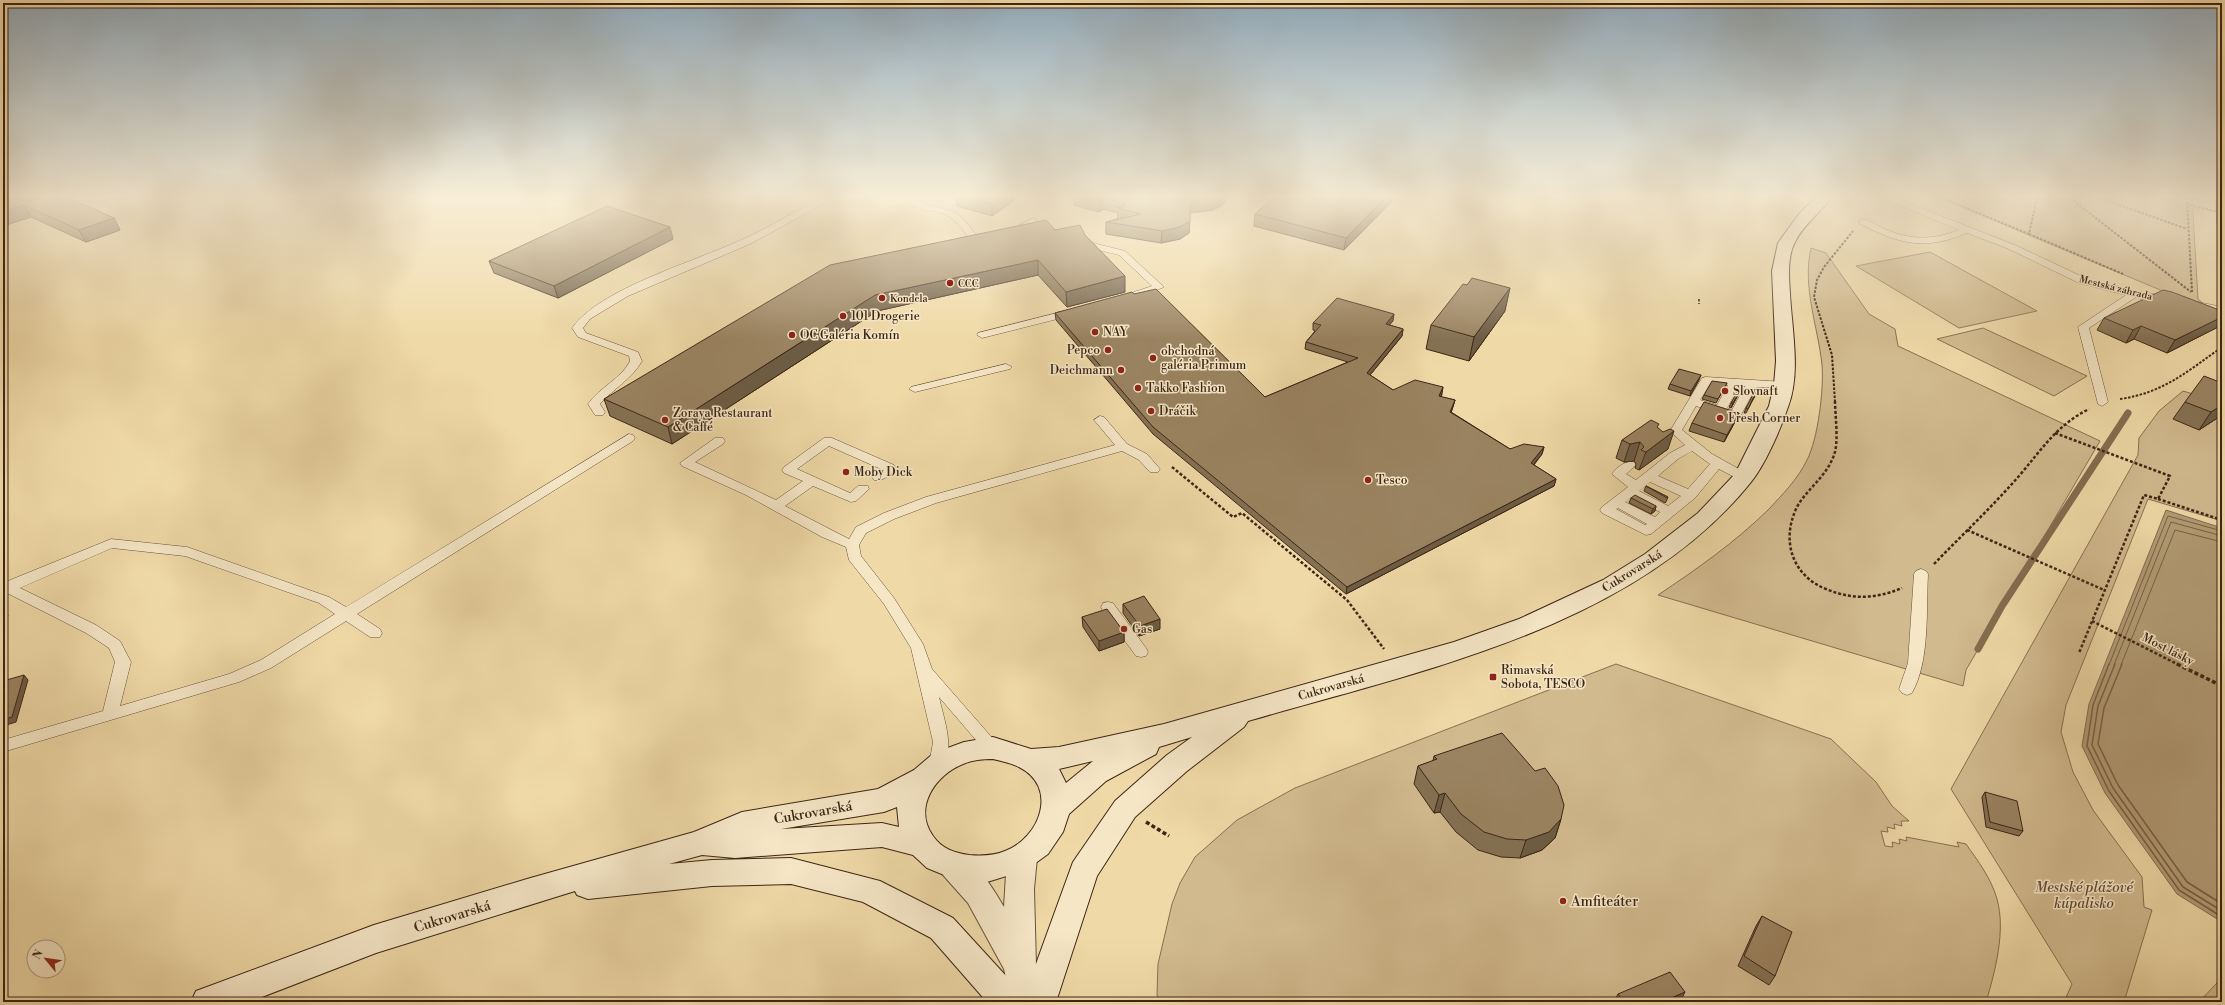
<svg xmlns="http://www.w3.org/2000/svg" width="2225" height="1005" font-family="'Libre Bodoni',serif">
	<style>
		.green { fill: #d1ba8e; stroke: #877052 }
		.water { fill: #b29c75; stroke: #836c4f }
		.lines { fill: none; stroke-linecap: round; stroke-linejoin: round }
		.shore-far1 { stroke: #786045; stroke-width: 1 }
		.shore { stroke: #786045; stroke-width: 1.5 }
		.stream-far1 { stroke: #836c4f; stroke-width: 5.5 }
		.stream { stroke: #836c4f; stroke-width: 7 }
		.service-casing { stroke: #6a523a; stroke-width: 1 }
		.minor-casing { stroke: #6a523a; stroke-width: 2 }
		.secondary-casing { stroke: #3d2515; stroke-width: 2 }
		.path-far2 { stroke: #3d2515; stroke-width: 2; stroke-dasharray: 2.5 1.5; stroke-linecap: butt }
		.path-far1 { stroke: #3d2515; stroke-width: 2.5; stroke-dasharray: 3 2; stroke-linecap: butt }
		.path { stroke: #3d2515; stroke-width: 3.5; stroke-dasharray: 4 2.5; stroke-linecap: butt }
		.service { fill: #f5e6c6; fill-rule: evenodd }
		.minor { fill: #f5e6c6; fill-rule: evenodd }
		.secondary { fill: #f5e6c6; fill-rule: evenodd }
		.wall { fill: #847153; stroke: #3d2515 }
		.shaded-wall { fill: #6c5c44; stroke: #3d2515 }
		.building { fill: #9a8361; stroke: #3d2515 }
		.poi-dot { fill: #8f2418; stroke: #f5e6c6; stroke-width: 1.5 }
		.labels { text-anchor: middle; stroke-width: 3; stroke-linejoin: round; paint-order: stroke }
		.far-poi-label { font-size: 10px; fill: #3d2515; stroke: #f5e6c6; text-anchor: start }
		.far-street-label { font-size: 10px; fill: #3d2515; stroke: #f5e6c6 }
		.poi-label { font-size: 12px; fill: #3d2515; stroke: #f5e6c6; text-anchor: start }
		.street-label { font-size: 12px; fill: #3d2515; stroke: #f5e6c6 }
		.near-street-label { font-size: 14px; fill: #3d2515; stroke: #f5e6c6 }
		.near-park-label { font-size: 14px; font-style: italic; fill: #624a33; stroke: #f5e6c6 }
		.near-poi-label { font-size: 14px; fill: #3d2515; stroke: #f5e6c6; text-anchor: start }
	</style>
	<rect width="100%" height="100%" fill="#efd9a7"/>
	<filter id="stains"><feTurbulence type="fractalNoise" baseFrequency=".005" numOctaves="4"/><feColorMatrix values="0 0 0 0 .2 0 0 0 0 .09 0 0 0 0 .02 0 0 0 .5 -.17"/></filter>
	<radialGradient id="worn" r=".72"><stop offset=".6" stop-color="#630" stop-opacity="0"/><stop offset="1" stop-color="#630" stop-opacity=".3"/></radialGradient>
	<g class="green">
		<polygon points="1940,198 2192,198 2198,299 2213,312"/>
		<path d="M 1811,248 L 1826,253 L 1869,314 L 1895,329 L 1898,346 L 2100,441 L 1966,670 L 1963,686 L 1658,595 C 1697,569 1734,543 1768,510 C 1782,495 1798,479 1807,460 C 1818,439 1824,389 1822,365 C 1818,326 1802,288 1811,248 Z"/>
		<polygon points="1930,252 2037,311 1959,328 1856,266"/>
		<polygon points="1983,328 2087,376 2054,396 1937,339"/>
		<polygon points="2183,391 2193,394 2222,413 2222,521 2148,499 2066,705 2061,732 2073,772 2093,810 2142,877 2144,907 2152,910 2124,1002 2064,1002 2072,984 1951,789 2138,455 2139,438 2159,411"/>
		<path d="M 1616,664 L 1831,739 L 1876,782 L 1892,806 L 1909,821 L 1901,821 L 1902,826 L 1894,824 L 1895,829 L 1887,827 L 1888,832 L 1881,831 L 1885,846 L 1893,847 L 1892,842 L 1900,844 L 1899,839 L 1907,841 L 1906,837 L 1959,847 L 1957,842 L 1966,844 C 1978,861 1991,878 1997,899 C 2006,931 1995,972 1986,1002 L 1160,1002 L 1157,995 L 1158,964 L 1172,904 L 1180,883 L 1195,857 L 1237,820 L 1295,788 Z"/>
		<polygon points="2217,983 2222,986 2222,1002 2199,1002"/>
	</g>
	<polygon class="water" points="2166,510 2222,528 2222,922 2177,894 2105,793 2082,746 2089,704"/>
	<g class="lines">
		<g class="shore-far1">
			<polyline points="2109,665 2168,516 2222,531"/>
			<polyline points="2114,665 2171,522 2222,536"/>
			<polyline points="2121,665 2175,530 2222,542"/>
		</g>
		<g class="shore">
			<polyline points="2109,664 2093,705 2087,746 2109,791 2179,890 2222,917"/>
			<polyline points="2115,664 2098,706 2092,745 2113,788 2183,887 2222,911"/>
			<polyline points="2122,664 2104,708 2098,744 2118,785 2187,882 2222,904"/>
		</g>
		<polyline class="stream-far1" points="2217,198 2222,252"/>
		<polyline class="stream" points="1978,649 2002,606 2128,413"/>
		<defs>
			<g id="service">
				<path d="M 822,198 L 834,198 L 750,244 L 628,296 L 590,319 L 583,328 L 586,333 L 638,352 L 642,361 C 632,379 613,389 600,404 L 605,412 L 603,415 L 595,415 L 588,404 C 600,387 622,378 630,361 L 629,356 L 578,337 L 572,328 C 599,289 696,261 741,240 C 769,228 794,211 822,198 Z"/>
				<path d="M 905,198 L 915,198 L 924,204 L 955,212 L 966,222 L 980,240 L 975,243 L 972,242 C 965,233 959,222 948,216 C 934,208 916,213 905,198 Z"/>
				<path d="M 1882,198 L 1895,198 L 2015,245 L 2087,279 L 2134,291 L 2165,296 L 2170,299 L 2165,302 L 2136,297 L 2089,328 L 2108,402 L 2102,406 L 2098,404 L 2078,327 L 2126,295 L 2079,283 L 2009,249 L 1967,233 C 1924,251 1900,244 1860,224 L 1860,220 C 1867,218 1874,224 1880,227 C 1908,240 1931,241 1959,230 Z"/>
				<polygon points="1033,218 1038,221 1036,223 1015,234 1012,235 1007,232"/>
				<polygon points="1089,242 1125,251 1164,287 1142,296 1134,296 1134,292 1152,286 1119,255 1086,247 1086,243"/>
				<polygon points="2198,302 2222,307 2222,313 2194,307 2193,305"/>
				<polygon points="1073,309 1078,312 1077,314 982,338 977,335 978,333"/>
				<polygon points="1006,364 1012,367 1010,369 915,392 909,389 911,387"/>
				<path d="M 1706,377 L 1784,382 L 1790,385 L 1784,388 L 1756,387 L 1741,415 L 1735,419 L 1696,406 L 1682,430 L 1712,454 L 1748,474 L 1750,477 L 1748,480 L 1740,480 L 1719,469 L 1695,498 L 1651,534 L 1646,535 L 1602,513 L 1600,510 L 1602,507 L 1628,487 L 1612,474 C 1617,467 1626,460 1634,462 L 1636,465 L 1626,474 L 1636,480 L 1670,453 L 1685,445 L 1670,431 L 1702,378 ZM 1710,384 L 1728,385 L 1717,405 L 1700,400 ZM 1739,386 L 1745,386 L 1732,410 L 1727,408 ZM 1692,451 L 1710,464 L 1688,489 L 1658,476 L 1678,459 ZM 1650,482 L 1681,496 L 1668,506 L 1639,491 ZM 1631,497 L 1660,512 L 1655,517 L 1625,502 ZM 1618,508 L 1647,524 L 1645,525 L 1616,509 Z"/>
				<path d="M 1100,416 L 1104,417 L 1127,444 L 1147,454 L 1160,469 L 1158,472 L 1150,472 L 1139,460 L 1122,451 L 936,503 L 894,519 L 866,533 L 859,545 L 861,556 L 894,598 L 923,644 L 932,669 L 1001,748 L 999,753 L 993,754 L 987,753 L 939,697 C 944,720 955,747 943,770 L 937,772 L 931,770 L 929,765 L 933,742 L 911,648 L 884,604 L 849,560 L 846,547 L 822,537 L 746,495 L 682,466 L 680,463 L 715,438 L 723,438 L 725,441 L 723,444 L 695,462 L 776,500 L 803,481 L 784,473 L 782,470 L 784,467 L 824,438 L 832,438 L 894,465 L 896,468 C 891,475 882,482 874,480 L 872,477 L 881,469 L 829,446 L 797,469 L 850,493 L 858,486 L 868,486 L 869,489 L 856,501 L 851,502 L 813,486 L 785,506 L 849,539 L 856,527 L 884,513 L 926,497 L 1115,445 L 1094,420 Z"/>
				<path d="M 629,434 L 633,435 L 635,438 L 633,441 L 357,614 L 380,629 L 382,633 L 380,637 L 370,637 L 346,621 L 271,668 L 239,682 L 3,752 L 3,740 L 103,711 L 115,662 L 109,648 L 86,633 L 9,594 L 3,593 L 3,583 L 111,539 L 187,547 L 329,597 L 346,607 ZM 112,548 L 185,556 L 319,603 L 335,614 L 261,660 L 229,674 L 120,706 L 131,662 L 120,641 L 96,625 L 20,588 Z"/>
				<path d="M 1921,569 L 1926,571 L 1928,574 C 1926,611 1930,661 1912,693 L 1907,695 L 1902,693 L 1899,689 L 1908,663 L 1914,574 L 1916,571 Z"/>
				<polygon points="1108,602 1113,603 1146,648 1148,652 1146,656 1141,657 1136,656 1103,611 1101,607 1103,603"/>
			</g>
			<path id="minor" d="M 1022,845 L 1033,849 L 1037,858 L 1034,889 L 1036,966 L 1045,1002 L 1011,1002 L 1004,969 L 968,903 L 943,875 L 939,866 L 943,857 C 947,856 952,853 956,854 C 975,857 995,892 1004,907 L 1007,858 L 1011,849 Z"/>
			<path id="secondary" d="M 1815,198 L 1831,198 C 1820,213 1803,225 1795,242 C 1787,257 1789,278 1790,294 C 1792,330 1801,373 1788,407 C 1781,428 1765,465 1751,482 C 1634,628 1419,671 1248,721 L 1244,727 L 1187,771 L 1135,817 L 1097,876 L 1056,1002 L 987,1002 L 931,938 L 863,902 L 791,884 L 712,886 L 588,899 L 577,895 L 575,891 L 376,953 L 249,1002 L 191,1002 L 196,991 L 374,925 L 527,879 L 694,832 L 742,812 L 878,789 L 914,770 L 934,753 L 964,742 L 993,737 L 1031,749 L 1059,747 L 1164,724 L 1454,642 L 1519,619 L 1603,580 L 1645,554 L 1698,513 L 1735,474 L 1769,406 L 1774,385 L 1776,361 L 1772,271 L 1778,243 L 1799,214 ZM 1192,737 L 1167,755 L 1115,801 L 1073,862 L 1024,997 L 1022,991 L 1007,977 L 953,918 L 880,881 L 791,858 L 712,860 L 669,864 L 702,855 L 735,858 L 882,847 L 913,855 L 927,868 L 954,879 L 987,882 L 1026,870 L 1048,854 L 1063,832 L 1069,814 L 1106,781 L 1156,754 L 1159,747 ZM 993,759 C 1001,761 1011,763 1019,767 C 1059,787 1040,838 1005,851 C 993,856 982,856 969,855 C 955,853 942,849 933,836 C 913,808 935,775 963,764 C 972,760 983,759 993,759 ZM 1093,761 L 1066,783 L 1059,769 ZM 897,807 L 899,827 L 882,823 L 781,829 L 884,812 Z"/>
		</defs>
		<use href="#service" class="service-casing"/>
		<use href="#minor" class="minor-casing"/>
		<use href="#secondary" class="secondary-casing"/>
		<g class="path-far2">
			<polyline points="1942,198 2029,234 2037,198"/>
			<polyline points="2070,198 2191,292"/>
			<polyline points="2100,198 2187,229"/>
			<polyline points="2187,198 2192,292"/>
			<polyline points="2186,204 2222,213"/>
			<polyline points="2029,234 2123,274"/>
			<polyline points="1699,299 1699,304"/>
			<path d="M 2120,399 C 2163,393 2188,371 2222,347"/>
			<polyline points="1835,402 1832,355 1814,297 1817,280 1824,267 1853,231"/>
		</g>
		<g class="path-far1">
			<path d="M 1835,401 C 1835,415 1839,442 1834,455 C 1826,478 1805,490 1796,509 C 1781,542 1793,576 1826,589 C 1852,600 1876,599 1902,588"/>
			<polyline points="2055,433 2170,476 2158,499 2144,495 2079,653"/>
			<polyline points="1172,467 1233,517 1242,513 1347,600 1384,649"/>
			<polyline points="2158,499 2222,520"/>
			<polyline points="1967,530 2104,590"/>
			<path d="M 1934,564 C 1962,535 1992,507 2019,476 C 2042,449 2057,425 2089,409"/>
			<polyline points="2092,621 2179,665"/>
		</g>
		<g class="path">
			<polyline points="2177,664 2222,686"/>
			<polyline points="1146,822 1169,836"/>
		</g>
		<use href="#service" class="service"/>
		<use href="#minor" class="minor"/>
		<use href="#secondary" class="secondary"/>
	</g>
	<g class="wall">
		<polygon points="3,198 114,218 120,230 86,242 31,217 3,226"/>
		<polygon points="956,198 1014,198 1014,201 992,216 957,206"/>
		<polygon points="1074,198 1225,198 1225,202 1222,205 1213,210 1190,213 1189,233 1180,239 1161,243 1106,234 1106,222 1117,219 1118,213 1103,209 1099,212 1074,205"/>
		<polygon points="1273,198 1395,198 1344,250 1254,226 1255,214"/>
		<polygon points="1055,230 1085,235 1125,292 1067,307 1038,275 877,311 672,444 610,416 604,399"/>
		<polygon points="673,239 558,298 494,273 489,261"/>
		<polygon points="1134,294 1265,397 1348,362 1305,349 1306,342 1315,331 1313,330 1313,323 1393,321 1389,325 1403,329 1402,336 1370,375 1393,390 1442,394 1441,397 1455,400 1451,412 1510,449 1544,447 1542,454 1534,465 1556,479 1554,486 1346,594 1153,434 1056,320 1055,313"/>
		<polygon points="1505,311 1469,361 1426,349 1431,325"/>
		<polygon points="2222,311 2222,323 2220,326 2167,353 2134,339 2126,343 2097,330 2104,318"/>
		<polygon points="1699,380 1690,396 1668,389 1670,384"/>
		<polygon points="1727,383 1725,387 1716,403 1702,399 1704,395"/>
		<polygon points="2222,383 2222,415 2199,430 2173,419 2185,402"/>
		<polygon points="1742,387 1731,408 1729,407 1731,403"/>
		<polygon points="1755,396 1746,413 1744,413 1746,408"/>
		<polygon points="1736,420 1724,442 1689,431 1692,423"/>
		<polygon points="1658,428 1668,449 1639,470 1635,468 1636,464 1634,461 1624,462 1616,458 1622,440"/>
		<polygon points="1646,486 1668,497 1666,502 1665,503 1644,491"/>
		<polygon points="1631,498 1656,506 1655,511 1651,514 1629,503"/>
		<polygon points="1123,604 1160,629 1139,636 1123,613"/>
		<polygon points="1082,617 1124,632 1124,642 1099,651 1083,627"/>
		<polygon points="1434,756 1561,819 1555,838 1542,850 1520,858 1501,857 1478,850 1456,832 1440,812 1434,813 1414,784 1418,766 1433,761"/>
		<polygon points="1985,792 2023,831 2019,836 1986,827 1982,797"/>
		<polygon points="1762,916 1775,976 1769,985 1738,966 1756,926"/>
		<polygon points="1618,994 1680,1002 1614,1002"/>
	</g>
	<g class="shaded-wall">
		<polygon points="1001,198 1014,198 1014,201 992,216 992,204"/>
		<polygon points="1103,198 1103,209 1099,212 1099,200"/>
		<polygon points="1213,198 1225,198 1225,202 1222,205 1213,210 1189,213 1190,202"/>
		<polygon points="1385,198 1395,198 1344,250 1346,238"/>
		<polygon points="24,205 31,217 3,226 3,212"/>
		<polygon points="114,218 120,230 86,242 79,230"/>
		<polygon points="1190,221 1189,233 1180,239 1161,243 1162,231"/>
		<polygon points="670,227 673,239 558,298 554,286"/>
		<polygon points="1038,260 1038,275 877,311 672,444 668,427 875,295"/>
		<polygon points="1125,276 1125,292 1067,307 1066,292"/>
		<polygon points="1510,288 1505,311 1469,361 1474,337"/>
		<polygon points="1394,314 1393,321 1384,331 1386,324"/>
		<polygon points="2222,317 2222,323 2220,326 2167,353 2175,340"/>
		<polygon points="2141,326 2134,339 2126,343 2133,330"/>
		<polygon points="1403,329 1402,336 1366,380 1367,373"/>
		<polygon points="1701,375 1699,380 1690,396 1691,391"/>
		<polygon points="1443,387 1442,394 1437,404 1439,396"/>
		<polygon points="1742,387 1740,392 1731,408 1733,403"/>
		<polygon points="1455,400 1453,407 1449,419 1450,412"/>
		<polygon points="2222,405 2222,415 2199,430 2211,412"/>
		<polygon points="1739,413 1736,420 1724,442 1727,435"/>
		<polygon points="1674,431 1668,449 1639,470 1646,452"/>
		<polygon points="1640,442 1634,461 1624,462 1630,444"/>
		<polygon points="1544,447 1542,454 1529,470 1531,463"/>
		<polygon points="1556,479 1554,486 1346,594 1347,587"/>
		<polygon points="1656,506 1655,511 1651,514 1653,509"/>
		<polygon points="3,609 8,615 3,628"/>
		<polygon points="1160,619 1160,629 1139,636 1140,626"/>
		<polygon points="1124,632 1124,642 1099,651 1099,641"/>
		<polygon points="24,675 28,680 16,722 3,726 3,720"/>
		<polygon points="1445,793 1440,812 1434,813 1439,795"/>
		<polygon points="1561,819 1555,838 1542,850 1520,858 1526,840"/>
		<polygon points="1685,992 1680,1002 1662,1002"/>
	</g>
	<g class="building">
		<polygon points="3,198 69,198 114,218 79,230 24,205 3,212"/>
		<polygon points="971,198 1001,198 992,204"/>
		<polygon points="1091,198 1103,198 1099,200"/>
		<polygon points="1105,198 1213,198 1190,202 1190,221 1180,227 1162,231 1106,222 1141,214 1118,208 1124,206 1124,203"/>
		<polygon points="1273,198 1385,198 1346,238 1255,214"/>
		<polygon points="607,206 670,227 554,286 489,261"/>
		<polygon points="1046,220 1055,230 1080,225 1085,235 1125,276 1066,292 1038,260 875,295 668,427 604,399 830,265"/>
		<polygon points="1472,278 1510,288 1474,337 1431,325 1463,284 1467,285"/>
		<polygon points="1156,289 1265,397 1358,358 1306,342 1321,325 1313,323 1337,298 1394,314 1386,324 1403,329 1367,373 1393,390 1415,380 1443,387 1439,396 1455,400 1450,412 1510,449 1524,444 1544,447 1531,463 1556,479 1347,587 1153,427 1055,313 1132,292 1134,294"/>
		<polygon points="2163,290 2172,292 2222,311 2222,317 2175,340 2141,326 2133,330 2104,318"/>
		<polygon points="1679,369 1701,375 1691,391 1670,384"/>
		<polygon points="2204,376 2222,383 2222,405 2211,412 2185,402"/>
		<polygon points="1712,381 1727,383 1718,399 1704,395"/>
		<polygon points="1740,387 1742,387 1733,403 1731,403"/>
		<polygon points="1755,391 1756,392 1748,409 1746,408"/>
		<polygon points="1704,402 1739,413 1727,435 1692,423"/>
		<polygon points="1651,420 1659,424 1657,427 1663,432 1670,429 1674,431 1646,452 1641,450 1644,447 1640,442 1630,444 1622,440"/>
		<polygon points="1646,486 1668,497 1667,498"/>
		<polygon points="1635,495 1656,506 1653,509 1631,498"/>
		<polygon points="1144,596 1160,619 1140,626 1123,604"/>
		<polygon points="1107,609 1124,632 1099,641 1082,617"/>
		<polygon points="24,675 12,717 3,720 3,681"/>
		<polygon points="1502,733 1535,771 1545,768 1558,786 1564,805 1561,819 1549,832 1526,840 1507,839 1484,832 1461,814 1445,793 1439,795 1418,766 1437,759 1434,756"/>
		<polygon points="1985,792 2017,801 2023,831 1990,822"/>
		<polygon points="1762,916 1792,932 1775,976 1744,956"/>
		<polygon points="1670,972 1685,992 1662,1002 1624,1002 1618,994"/>
	</g>
	<linearGradient id="sky" x2="0" y2="1"><stop stop-color="#92aaba"/><stop offset="0.58" stop-color="#f8eed7"/><stop offset="1" stop-color="#f8eed7" stop-opacity="0"/></linearGradient>
	<rect width="2225" height="339" fill="url(#sky)"/>
	<g class="poi-dot">
		<circle cx="950" cy="283" r="4"/>
		<circle cx="882" cy="298" r="4"/>
		<circle cx="843" cy="316" r="4"/>
		<circle cx="1095" cy="332" r="4"/>
		<circle cx="792" cy="335" r="4"/>
		<circle cx="1108" cy="350" r="4"/>
		<circle cx="1153" cy="358" r="4"/>
		<circle cx="1121" cy="370" r="4"/>
		<circle cx="1138" cy="388" r="4"/>
		<circle cx="1725" cy="391" r="4"/>
		<circle cx="1151" cy="411" r="4"/>
		<circle cx="1720" cy="418" r="4"/>
		<circle cx="665" cy="420" r="4"/>
		<circle cx="846" cy="472" r="4"/>
		<circle cx="1368" cy="480" r="4"/>
		<circle cx="1124" cy="629" r="4"/>
		<rect x="1489" y="673" width="8" height="8" rx="2"/>
		<circle cx="1563" cy="901" r="4"/>
	</g>
	<g class="labels">
		<g class="far-poi-label">
			<text x="958" y="287">CCC</text>
			<text x="890" y="302">Kondela</text>
		</g>
		<g class="far-street-label">
			<text transform="translate(2116 287) rotate(14)" y="4">Mestská záhrada</text>
		</g>
		<g class="poi-label">
			<text x="851" y="320">101 Drogerie</text>
			<text x="1103" y="336">NAY</text>
			<text x="800" y="339">OC Galéria Komín</text>
			<text x="1100" y="354" text-anchor="end">Pepco</text>
			<text x="1161" y="355">obchodná<tspan x="1161" dy="14">galéria Primum</tspan></text>
			<text x="1113" y="374" text-anchor="end">Deichmann</text>
			<text x="1146" y="392">Takko Fashion</text>
			<text x="1733" y="395">Slovnaft</text>
			<text x="1159" y="415">Dráčik</text>
			<text x="673" y="417">Zoraya Restaurant<tspan x="673" dy="14">&amp; Caffé</tspan></text>
			<text x="1728" y="422">Fresh Corner</text>
			<text x="854" y="476">Moby Dick</text>
			<text x="1376" y="484">Tesco</text>
			<text x="1132" y="633">Gas</text>
			<text x="1501" y="674">Rimavská<tspan x="1501" dy="14">Sobota, TESCO</tspan></text>
		</g>
		<g class="street-label">
			<text transform="translate(1632 571) rotate(-32)" y="4">Cukrovarská</text>
			<text transform="translate(2168 649) rotate(27)" y="4">Most lásky</text>
			<text transform="translate(1331 687) rotate(-16)" y="4">Cukrovarská</text>
		</g>
		<g class="near-street-label">
			<text transform="translate(813 812) rotate(-10)" y="5">Cukrovarská</text>
			<text transform="translate(452 916) rotate(-17)" y="5">Cukrovarská</text>
		</g>
		<g class="near-park-label">
			<text x="2084" y="892">Mestské plážové<tspan x="2084" dy="16">kúpalisko</tspan></text>
		</g>
		<g class="near-poi-label">
			<text x="1571" y="906">Amfiteáter</text>
		</g>
	</g>
	<rect width="2225" height="1005" fill="none" stroke="#efd9a7" stroke-width="16"/>
	<rect x="4" y="4" width="2217" height="997" fill="none" stroke="#3d2515" stroke-width="2"/>
	<rect x="8" y="8" width="2209" height="989" fill="none" stroke="#3d2515"/>
	<g transform="translate(46 959) rotate(299)"><circle r="19" fill="#f5e6c6" stroke="#ab997f"/>
	<path d="M0-3L7 15L0 10L-7 15Z" fill="#8f2418"/>
	<text y="-6" font-size="11" font-weight="bold" text-anchor="middle" fill="#3d2515">N</text>
	</g>
	<rect width="100%" height="100%" filter="url(#stains)"/>
	<rect width="100%" height="100%" fill="url(#worn)"/>
</svg>
